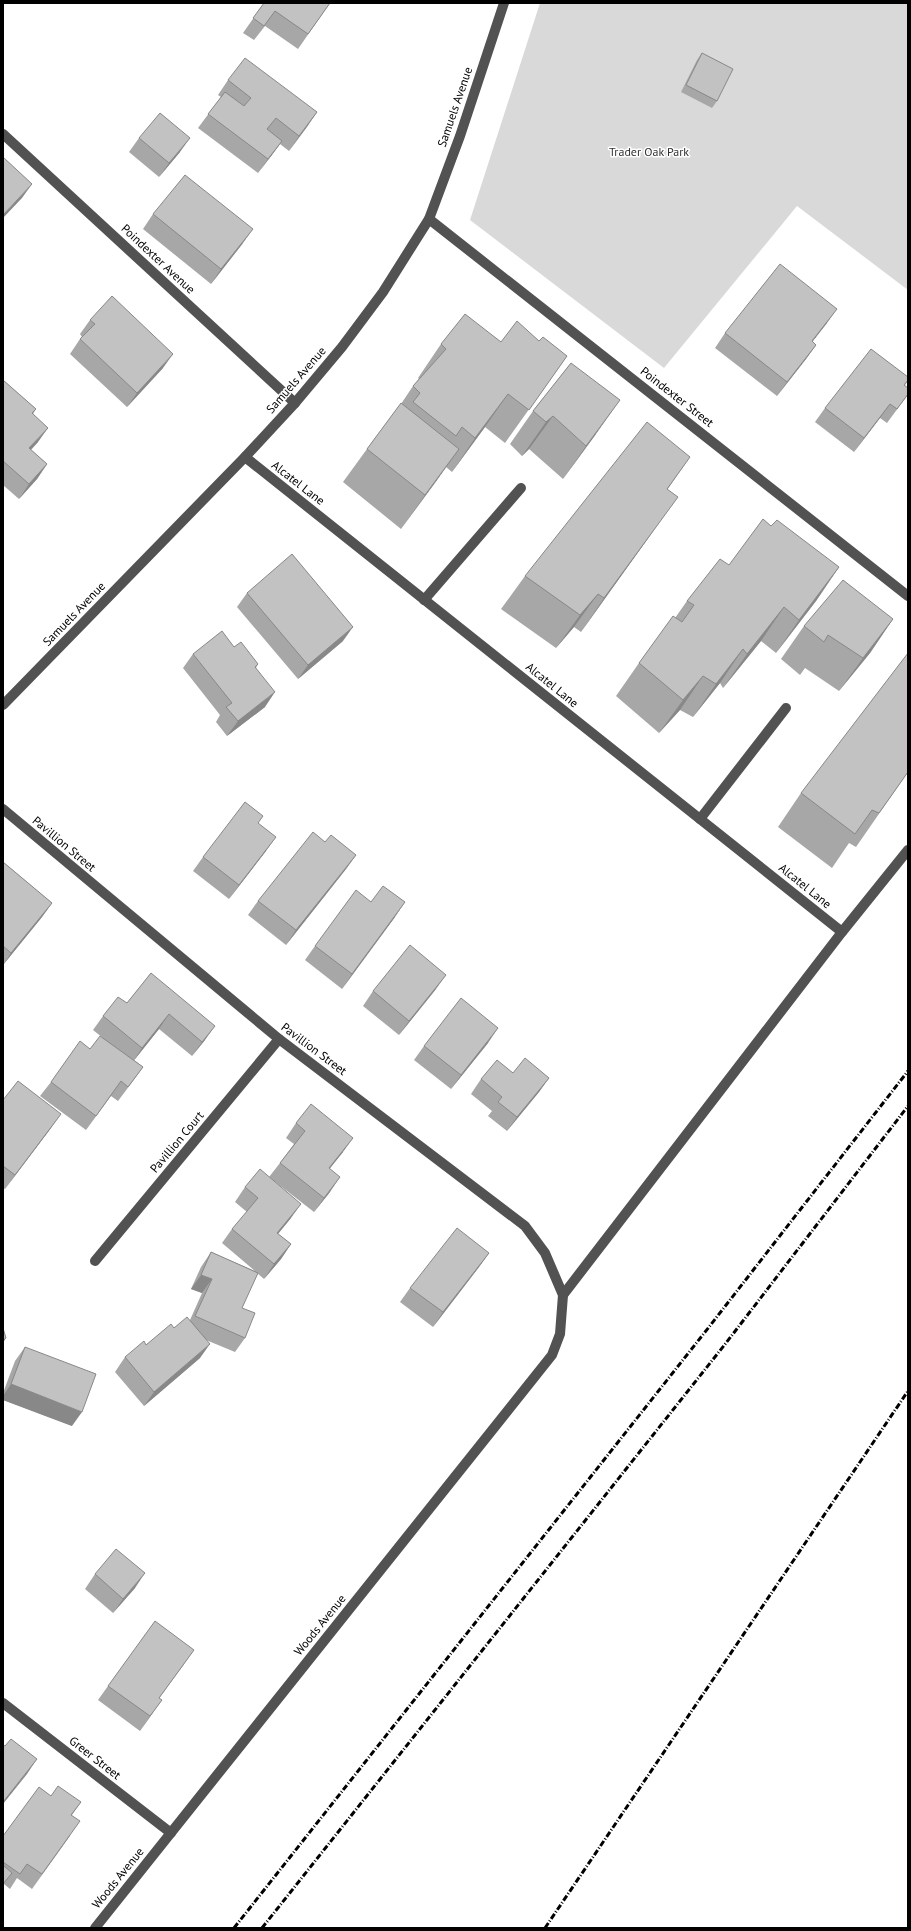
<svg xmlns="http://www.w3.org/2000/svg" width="911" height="1931" font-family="'PT Sans',sans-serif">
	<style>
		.green { fill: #d9d9d9 }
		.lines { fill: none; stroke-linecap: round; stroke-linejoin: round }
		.minor { stroke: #525252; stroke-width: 10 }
		.rail { stroke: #000; stroke-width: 3; stroke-dasharray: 6 2 1 2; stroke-linecap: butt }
		.wall { fill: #a7a7a7 }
		.shaded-wall { fill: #888 }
		.building { fill: #c2c2c2; stroke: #888 }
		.labels { text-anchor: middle; stroke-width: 3; stroke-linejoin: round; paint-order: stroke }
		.street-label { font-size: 12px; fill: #000; stroke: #fff }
		.park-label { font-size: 12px; fill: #303030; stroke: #fff }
	</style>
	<rect width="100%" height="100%" fill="#fff"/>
	<polygon class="green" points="540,3 908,3 908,290 797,206 664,368 470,220"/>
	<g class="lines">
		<g class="minor">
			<polyline points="3,134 295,403"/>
			<polyline points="429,219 908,596"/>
			<polyline points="245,457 842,932"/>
			<polyline points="424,600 521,488"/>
			<polyline points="3,705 245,457 295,403 342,347 383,292 429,219 460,136 504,3"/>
			<polyline points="3,809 279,1039 525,1226 545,1253 563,1295 560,1334 552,1355 95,1928"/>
			<polyline points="700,819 786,708"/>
			<polyline points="95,1261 279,1039"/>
			<polyline points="563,1295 842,932 908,850"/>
			<polyline points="3,1703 171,1833"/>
		</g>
		<g class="rail">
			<polyline points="234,1928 709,1327 908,1071"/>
			<polyline points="262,1928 726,1343 908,1106"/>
			<polyline points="545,1928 908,1391"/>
		</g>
	</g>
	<g class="wall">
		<polygon points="264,3 330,3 298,49 265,26 254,40 243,33"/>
		<polygon points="702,53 717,101 712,108 681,92 697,60"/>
		<polygon points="228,80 317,112 289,151 280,144 258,173 198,128 221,97 218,95"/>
		<polygon points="139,138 180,152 159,177 129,152"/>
		<polygon points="153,214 243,243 211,284 143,229"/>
		<polygon points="90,320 163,368 127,407 70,354 80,339 82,337 80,334"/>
		<polygon points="827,323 812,342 816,345 806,359 777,396 715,348 725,333"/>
		<polygon points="539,341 567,356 505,443 485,427 452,472 446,467 401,529 343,482 367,449 401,404 413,386 419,379 418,378 441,344"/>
		<polygon points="571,363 596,434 563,479 529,449 522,456 510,444 533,411"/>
		<polygon points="3,380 36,409 33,414 38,442 31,450 47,464 37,479 19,499 3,485"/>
		<polygon points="908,381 905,385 908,395 901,404 887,423 880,418 854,452 815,422 825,408"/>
		<polygon points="668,489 654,530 581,632 574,627 556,648 501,609 525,576"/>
		<polygon points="771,526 839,567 816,601 776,653 761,641 723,688 720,683 693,717 680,710 659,733 616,696 639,663 675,618 687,601 729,565"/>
		<polygon points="247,593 343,641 298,679 237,607"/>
		<polygon points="893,619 870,653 839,691 805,668 800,675 781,659 804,626"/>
		<polygon points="234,647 258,664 256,668 265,707 227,736 216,722 220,715 183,668 193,654"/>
		<polygon points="908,772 856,847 849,843 832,868 778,827 801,793"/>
		<polygon points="258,823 266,851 229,899 193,871 203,857"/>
		<polygon points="325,842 356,855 346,869 286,945 248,915 258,901"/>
		<polygon points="3,862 52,903 42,917 3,965"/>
		<polygon points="371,902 395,917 342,989 305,960 315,946"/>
		<polygon points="151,973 205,1040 192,1056 159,1029 134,1060 143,1067 133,1081 118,1101 111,1096 86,1130 40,1096 51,1082 103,1038 93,1030 103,1016 127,1003"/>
		<polygon points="436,989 399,1035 363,1006 373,991"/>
		<polygon points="488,1043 451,1089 414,1060 424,1046"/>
		<polygon points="513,1073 549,1078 539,1092 507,1131 488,1116 492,1111 471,1094 481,1079"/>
		<polygon points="3,1100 51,1128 5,1189 3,1188"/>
		<polygon points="296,1123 343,1152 330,1168 330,1192 314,1212 269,1177 280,1163 294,1144 286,1138"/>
		<polygon points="245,1187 291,1218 278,1234 291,1244 281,1259 264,1279 257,1273 242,1308 245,1338 235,1352 206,1340 200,1358 144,1406 115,1372 125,1357 174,1328 190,1320 202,1293 191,1289 201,1267 211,1252 255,1271 222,1243 232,1229 247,1212 235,1202"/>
		<polygon points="489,1253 479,1267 433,1327 400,1302 410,1288"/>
		<polygon points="25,1347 72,1426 3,1400 3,1393 15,1361"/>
		<polygon points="95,1574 135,1588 113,1613 85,1589"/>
		<polygon points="184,1664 159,1698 152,1714 140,1731 98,1700 108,1686"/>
		<polygon points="51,1796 81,1802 72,1815 70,1836 32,1889 17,1878 10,1889 4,1884 3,1886 3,1836"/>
	</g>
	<g class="shaded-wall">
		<polygon points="317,112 307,127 289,151 299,136"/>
		<polygon points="190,138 180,152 159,177 169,163"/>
		<polygon points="282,141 272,155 258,173 268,159"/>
		<polygon points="32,184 22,198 3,218 3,215"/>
		<polygon points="253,229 243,243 211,284 221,269"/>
		<polygon points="837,309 827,323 802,355 812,341"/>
		<polygon points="816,345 806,359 777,396 787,382"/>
		<polygon points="173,354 163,368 127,407 137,393"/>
		<polygon points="508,394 485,427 452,472 475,438"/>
		<polygon points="620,400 596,434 563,479 586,446"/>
		<polygon points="890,404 880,418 854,452 864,438"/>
		<polygon points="553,416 529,449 522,456 546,422"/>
		<polygon points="48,428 38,442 19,462 29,448"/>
		<polygon points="459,449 435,483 401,529 425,495"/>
		<polygon points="690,457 667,490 667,489"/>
		<polygon points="47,464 37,479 19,499 29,484"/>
		<polygon points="678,497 654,530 581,632 604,598"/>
		<polygon points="839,567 816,601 776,653 799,620"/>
		<polygon points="598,594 574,627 556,648 580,615"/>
		<polygon points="784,607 761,641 723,688 747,654"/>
		<polygon points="893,619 870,653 839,691 863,658"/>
		<polygon points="353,627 343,641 298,679 308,665"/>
		<polygon points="743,649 720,683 693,717 716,684"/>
		<polygon points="703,676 680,710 659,733 683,700"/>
		<polygon points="275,692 265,707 227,736 238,721"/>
		<polygon points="276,837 266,851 229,899 239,885"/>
		<polygon points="356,855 346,869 286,945 296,930"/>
		<polygon points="405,902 395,917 342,989 352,974"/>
		<polygon points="52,903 42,917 3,965 11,953"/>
		<polygon points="446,975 436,989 399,1035 409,1021"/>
		<polygon points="169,1014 159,1029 132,1063 142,1048"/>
		<polygon points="215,1026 205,1040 192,1056 202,1042"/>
		<polygon points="498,1028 488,1043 451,1089 461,1075"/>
		<polygon points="549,1078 539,1092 507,1131 517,1117"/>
		<polygon points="61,1114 51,1128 5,1189 15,1175"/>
		<polygon points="353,1138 343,1152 319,1182 329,1168"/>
		<polygon points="340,1177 330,1192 314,1212 324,1198"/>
		<polygon points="301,1204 291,1218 267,1247 277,1233"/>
		<polygon points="291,1244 281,1259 264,1279 274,1264"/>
		<polygon points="489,1253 479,1267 433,1327 443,1312"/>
		<polygon points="201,1275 212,1279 202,1293 191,1289"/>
		<polygon points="6,1338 3,1343 3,1340"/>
		<polygon points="210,1344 200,1358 144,1406 154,1392"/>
		<polygon points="11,1384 82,1412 72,1426 3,1400 3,1396"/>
		<polygon points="145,1573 135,1588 113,1613 123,1599"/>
		<polygon points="194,1650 184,1664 149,1712 159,1698"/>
		<polygon points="162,1700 152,1714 140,1731 150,1716"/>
		<polygon points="37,1759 27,1774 3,1804 3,1802"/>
	</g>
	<g class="building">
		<polygon points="264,3 330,3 308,34 275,11 264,26 253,18"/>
		<polygon points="702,53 733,69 717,101 686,85"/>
		<polygon points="245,58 317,112 299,136 276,118 267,129 282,141 268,159 208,114 225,92 244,106 251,98 228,80"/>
		<polygon points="160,113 190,138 169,163 139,138"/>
		<polygon points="3,157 32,184 3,215"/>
		<polygon points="185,175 253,229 221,269 153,214"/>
		<polygon points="780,264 837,309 812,341 816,345 787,382 725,333"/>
		<polygon points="112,296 173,354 137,393 80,339 95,324 90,320"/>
		<polygon points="465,314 501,342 517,321 539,341 543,337 567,356 529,410 508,394 475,438 462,427 456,436 413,402 420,393 413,386 446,349 441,344"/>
		<polygon points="871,349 908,377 908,380 904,385 908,388 908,394 897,409 890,404 864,438 825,408"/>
		<polygon points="571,363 620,400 586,446 553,416 546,422 533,411"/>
		<polygon points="3,380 36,409 32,413 48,428 29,448 47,464 29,484 3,461"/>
		<polygon points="401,403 459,449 425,495 367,449"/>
		<polygon points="647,422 690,457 667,489 678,497 604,598 598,594 580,615 525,576"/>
		<polygon points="763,519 771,526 777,520 839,567 799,620 784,607 747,654 743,649 716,684 703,676 683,700 639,663 673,616 682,622 694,605 687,601 720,559 729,565"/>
		<polygon points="292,554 353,627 308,665 247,593"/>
		<polygon points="843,580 893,619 863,658 828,635 824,642 804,626"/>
		<polygon points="222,631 234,647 241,642 258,664 255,667 275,692 238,721 226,707 232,703 193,654"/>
		<polygon points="908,653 908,772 879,813 872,810 855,834 801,793"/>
		<polygon points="245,802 263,816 258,823 276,837 239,885 203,857"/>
		<polygon points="313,832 325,842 331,835 356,855 296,930 258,901"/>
		<polygon points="3,862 52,903 11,953 3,946"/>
		<polygon points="383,886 405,902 352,974 315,946 356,890 371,902"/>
		<polygon points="410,945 446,975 409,1021 373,991"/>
		<polygon points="151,973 215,1026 202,1042 169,1014 142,1048 103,1016 118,997 127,1003"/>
		<polygon points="461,998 498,1028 461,1075 424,1046"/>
		<polygon points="100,1036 143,1067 128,1087 121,1081 96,1116 51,1082 80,1041 90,1049"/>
		<polygon points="525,1058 549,1078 517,1117 498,1102 502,1097 481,1079 497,1060 513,1073"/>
		<polygon points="18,1081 61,1114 15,1175 3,1166 3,1100"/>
		<polygon points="311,1104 353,1138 329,1168 340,1177 324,1198 280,1163 305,1131 296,1123"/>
		<polygon points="260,1169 301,1204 277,1233 291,1244 274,1264 232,1229 258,1198 245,1187"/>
		<polygon points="457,1228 489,1253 443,1312 410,1288"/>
		<polygon points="211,1252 258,1273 242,1308 255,1313 245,1338 195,1316 212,1279 201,1275"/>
		<polygon points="187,1317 210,1344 154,1392 125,1357 144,1341 146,1345 171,1324 174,1328"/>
		<polygon points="3,1328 6,1338 3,1340"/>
		<polygon points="25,1347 96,1374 82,1412 11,1384"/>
		<polygon points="116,1549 145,1573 123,1599 95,1574"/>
		<polygon points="155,1621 194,1650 159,1698 162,1700 150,1716 108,1686"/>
		<polygon points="11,1739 37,1759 3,1802 3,1745 5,1746"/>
		<polygon points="58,1786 81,1802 71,1815 80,1821 42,1874 27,1864 20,1874 3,1862 3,1836 39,1787 51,1796"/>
		<polygon points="3,1865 12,1873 3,1884"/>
	</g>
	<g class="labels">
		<g class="street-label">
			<text transform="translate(455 107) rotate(-71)" y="4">Samuels Avenue</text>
			<text transform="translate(158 259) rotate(43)" y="4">Poindexter Avenue</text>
			<text transform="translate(296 380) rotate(-49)" y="4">Samuels Avenue</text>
			<text transform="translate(677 397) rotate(38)" y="4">Poindexter Street</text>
			<text transform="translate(298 483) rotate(38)" y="4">Alcatel Lane</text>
			<text transform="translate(74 614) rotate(-46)" y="4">Samuels Avenue</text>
			<text transform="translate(552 685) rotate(39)" y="4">Alcatel Lane</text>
			<text transform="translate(64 844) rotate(40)" y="4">Pavillion Street</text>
			<text transform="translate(805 886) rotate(39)" y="4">Alcatel Lane</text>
			<text transform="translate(314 1049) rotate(37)" y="4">Pavillion Street</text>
			<text transform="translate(177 1142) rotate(-50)" y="4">Pavillion Court</text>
			<text transform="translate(320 1625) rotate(-51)" y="4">Woods Avenue</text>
			<text transform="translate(95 1758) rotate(38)" y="4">Greer Street</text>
			<text transform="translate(118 1878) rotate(-51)" y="4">Woods Avenue</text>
		</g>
		<g class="park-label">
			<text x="649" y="156">Trader Oak Park</text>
		</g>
	</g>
	<rect width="911" height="1931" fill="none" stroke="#000000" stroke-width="8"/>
</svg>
